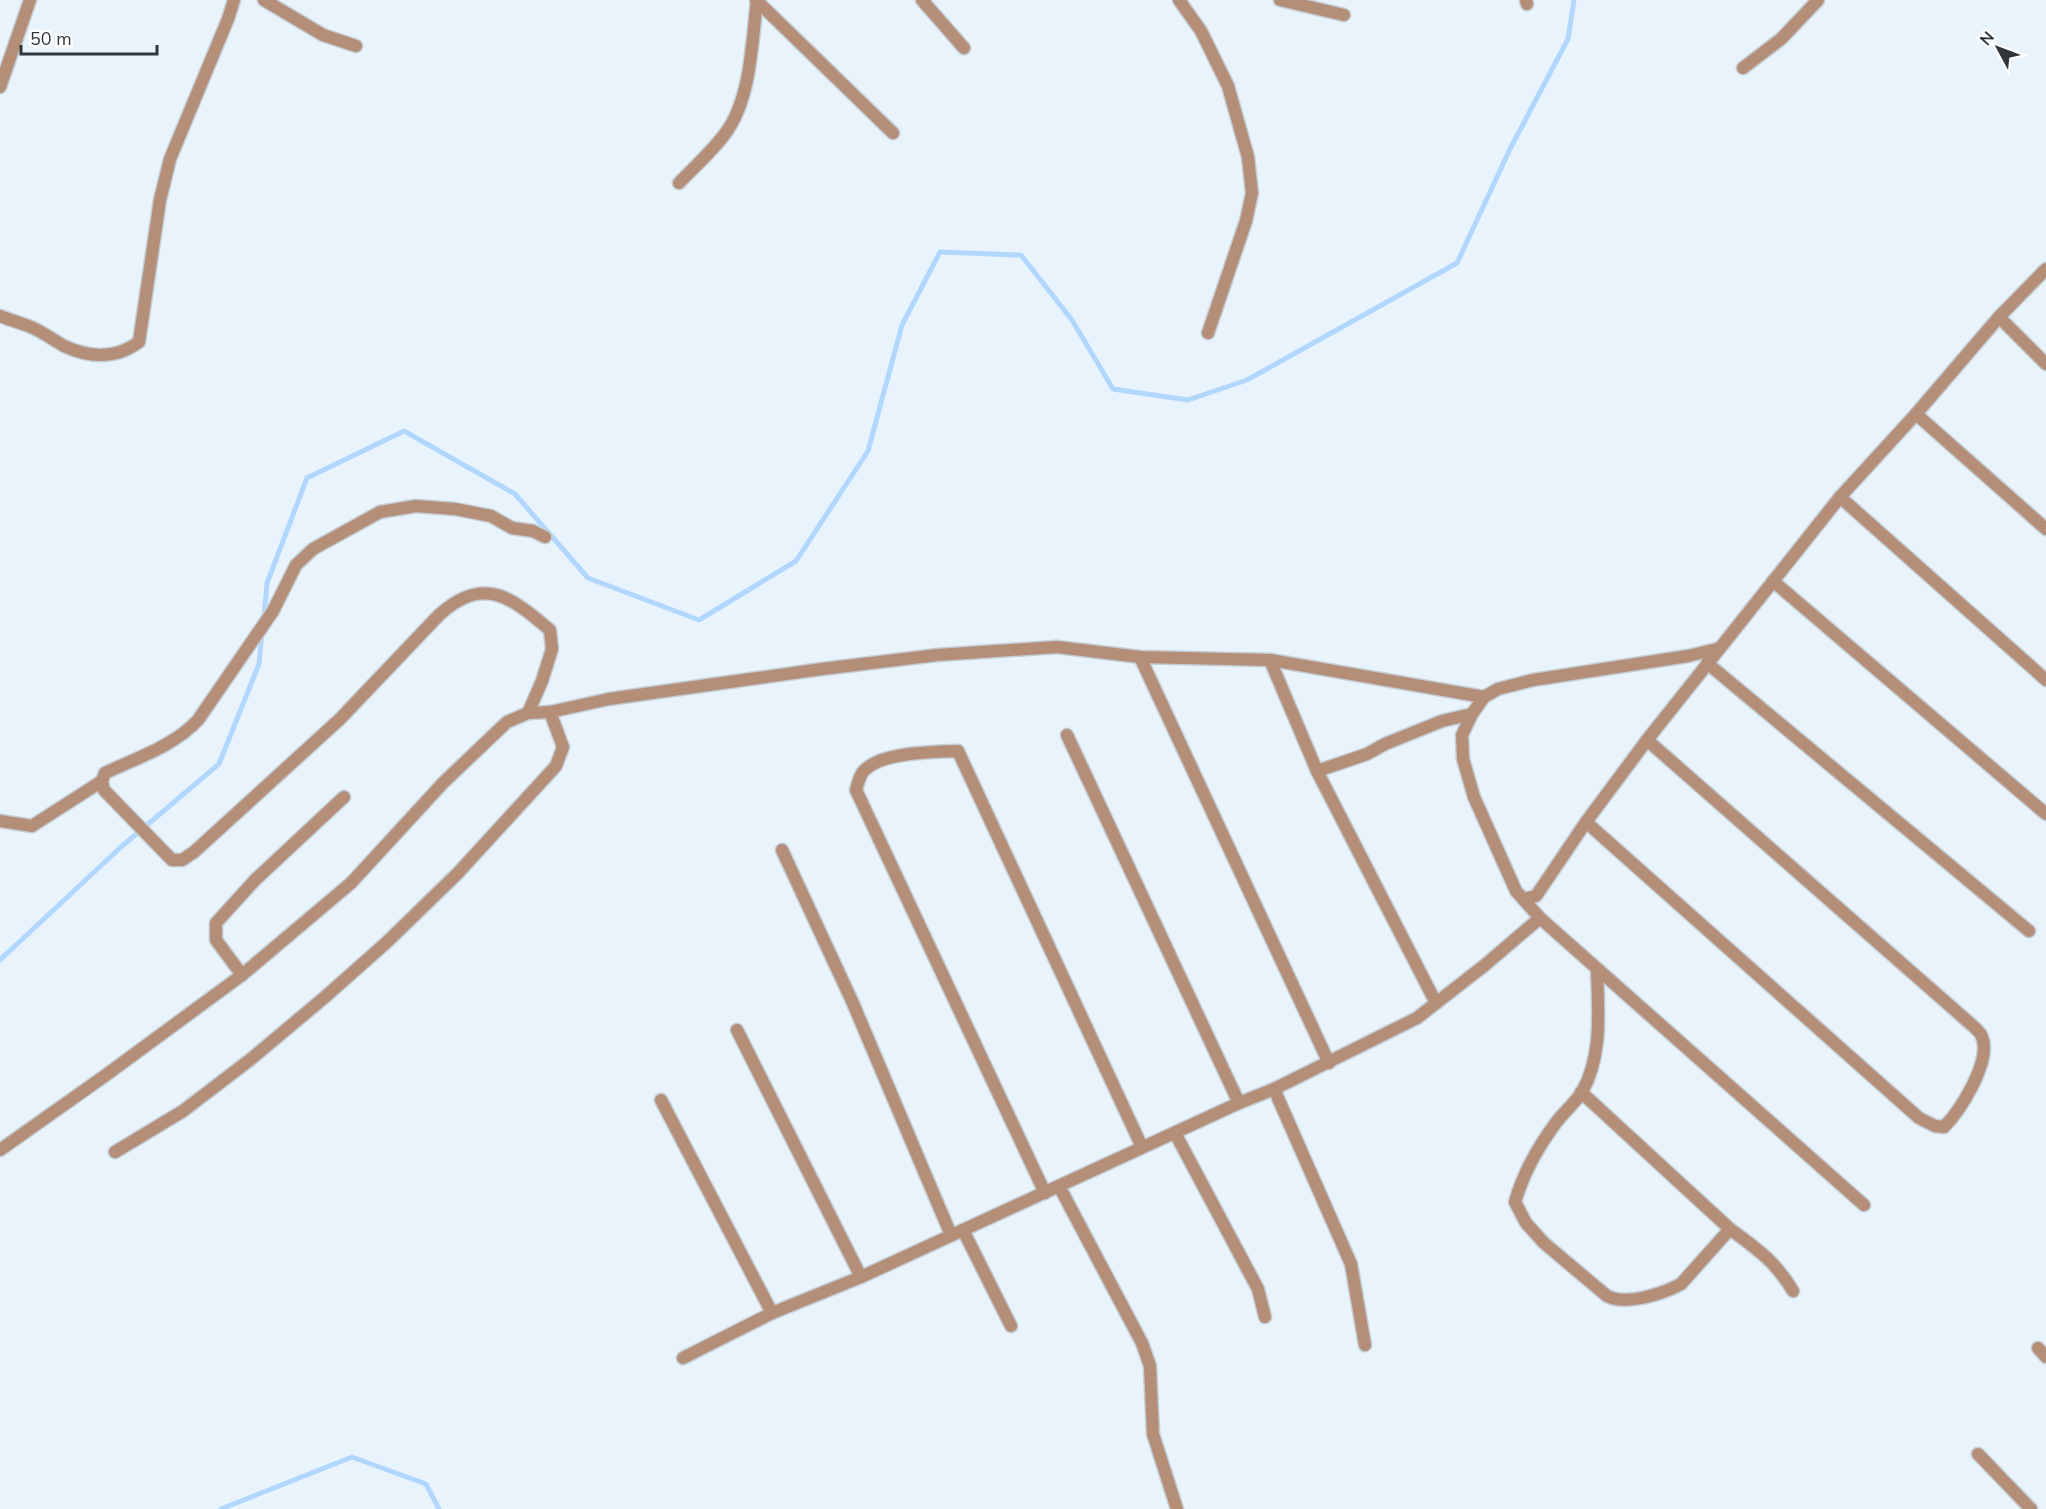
<svg xmlns="http://www.w3.org/2000/svg" width="2046" height="1509" font-family="'Nunito Sans',sans-serif">
	<style>
		.lines { fill: none; stroke-linecap: round; stroke-linejoin: round }
		.stream { stroke: #b2d7ff; stroke-width: 5 }
		.minor-casing { stroke: #c4cdd6; stroke-width: 15 }
		.minor { stroke: #b58e77; stroke-width: 12 }
	</style>
	<rect width="100%" height="100%" fill="#e9f3fc"/>
	<g class="lines">
		<g class="stream">
			<polyline points="264,617 267,583 307,478 404,431 515,494 588,578 699,620 796,561 868,451 902,325 940,252 1021,255 1072,320 1113,389 1188,400 1247,380 1457,263 1510,149 1568,39 1574,0"/>
			<polyline points="0,960 121,847 219,764 259,664 262,633"/>
			<polyline points="221,1509 352,1457 426,1484 439,1509"/>
		</g>
		<defs>
			<g id="minor">
				<polyline points="264,0 323,35 356,46"/>
				<polyline points="756,0 893,133"/>
				<polyline points="922,0 964,48"/>
				<polyline points="1179,0 1201,31 1228,86 1248,157 1252,193 1246,221 1208,333"/>
				<polyline points="1280,0 1344,15"/>
				<polyline points="1526,0 1527,4"/>
				<polyline points="1743,68 1781,39 1818,0"/>
				<polyline points="0,87 30,0"/>
				<path d="M 679,183 C 695,166 714,150 727,131 C 751,97 752,41 757,0"/>
				<path d="M 0,316 C 10,320 21,323 31,327 C 43,332 53,340 64,346 C 90,358 116,359 139,342 L 160,200 L 170,159 L 228,19 L 234,0"/>
				<polyline points="1999,317 2046,364"/>
				<polyline points="1916,414 2046,529"/>
				<polyline points="1840,497 2046,680"/>
				<polyline points="1773,581 2046,814"/>
				<polyline points="1717,649 1688,656 1533,680 1498,689 1484,697 1472,714 1462,735 1463,759 1474,797 1516,891 1540,918 1864,1205"/>
				<polyline points="1140,657 1329,1063"/>
				<polyline points="1270,660 1317,771 1436,1003"/>
				<polyline points="1707,663 2029,931"/>
				<path d="M 528,713 L 542,681 L 552,649 L 550,630 C 512,598 484,574 439,615 L 340,719 L 194,852 L 182,860 L 172,860 L 104,790 L 102,781 L 105,773 C 137,758 174,746 198,720 L 273,611 L 296,565 L 313,549 L 380,512 L 416,506 L 455,509 L 491,516 L 512,528 L 533,531 L 545,537"/>
				<polyline points="1067,735 1239,1103"/>
				<polyline points="1317,771 1367,754 1385,744 1442,721 1472,714"/>
				<polyline points="0,821 32,826 102,781"/>
				<path d="M 1586,822 L 1919,1118 L 1935,1126 L 1944,1127 C 1960,1111 1992,1061 1982,1037 C 1981,1033 1976,1029 1973,1026 L 1647,740"/>
				<polyline points="782,850 852,1001 951,1235"/>
				<polyline points="1524,899 1536,896 1586,822 1647,740 1840,497 1916,414 1999,317 2046,269"/>
				<polyline points="242,975 216,940 216,923 255,880 344,797"/>
				<polyline points="737,1030 861,1277"/>
				<polyline points="1274,1089 1351,1264 1365,1345"/>
				<path d="M 1581,1092 L 1730,1229 L 1681,1284 C 1662,1294 1626,1306 1607,1296 L 1544,1243 L 1526,1223 L 1515,1202 C 1523,1174 1538,1147 1555,1124 C 1563,1113 1575,1103 1582,1092 C 1603,1055 1598,1010 1597,969"/>
				<polyline points="661,1100 772,1313"/>
				<polyline points="1175,1133 1258,1289 1265,1317"/>
				<polyline points="0,1150 106,1075 242,975 351,883 443,783 507,722 528,713 550,712 609,699 822,669 937,655 1057,647 1140,657 1270,660 1484,697"/>
				<polyline points="115,1152 183,1111 251,1059 325,997 387,942 458,873 556,766 563,747 550,712"/>
				<polyline points="1059,1186 1142,1343 1150,1366 1153,1434 1177,1509"/>
				<path d="M 1045,1193 L 856,790 C 858,783 860,773 866,769 C 884,752 934,752 958,751 L 1142,1147"/>
				<path d="M 1730,1229 C 1757,1249 1775,1261 1793,1291"/>
				<polyline points="963,1230 1011,1326"/>
				<polyline points="2038,1348 2046,1357"/>
				<polyline points="683,1358 772,1313 861,1277 1239,1103 1274,1089 1417,1018 1485,965 1540,918"/>
				<polyline points="1978,1454 2031,1509"/>
			</g>
		</defs>
		<use href="#minor" class="minor-casing"/>
		<use href="#minor" class="minor"/>
	</g>
	<g transform="translate(1998 48) rotate(311)" stroke="#ffffff" stroke-width="4.5" paint-order="stroke">
	<path d="M0-4.5L10 22L0 15L-10 22Z" fill="#31363d"/>
	<text y="-9" font-size="16" font-weight="bold" text-anchor="middle" fill="#31363d">N</text>
	</g>
	<path d="M21 45v9h136v-9" fill="none" stroke="#31363d" stroke-width="3"/>
	<text x="30" y="45" font-size="18" fill="#31363d" stroke="#ffffff" stroke-width="4.5" paint-order="stroke">50 m</text>
</svg>
